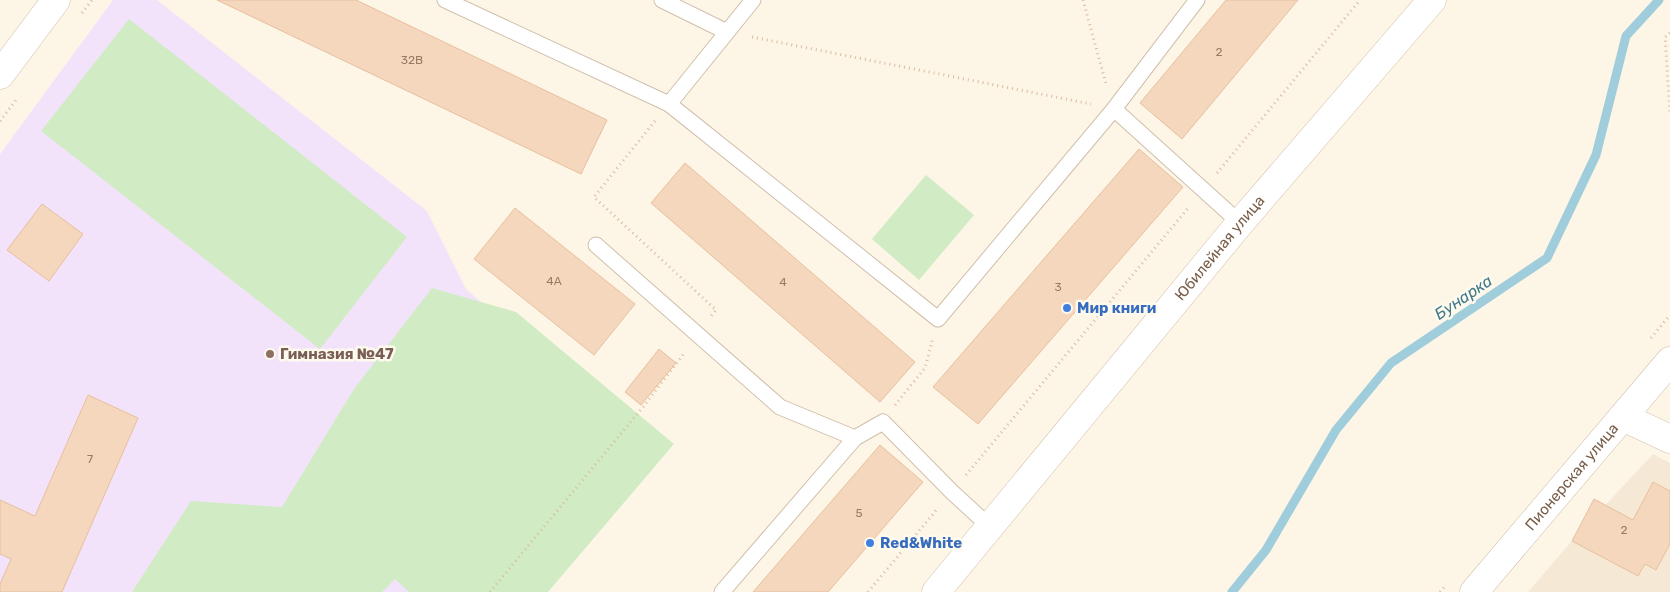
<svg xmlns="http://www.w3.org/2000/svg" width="1670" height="592" font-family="Rubik,sans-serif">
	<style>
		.residential { fill: #f5e9d5 }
		.education { fill: #f3e3fa }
		.green { fill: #d1ecc4 }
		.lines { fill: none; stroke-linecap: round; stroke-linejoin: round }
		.stream { stroke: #a0cddb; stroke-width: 9 }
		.building { fill: #f4d7bd; stroke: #e8bf9d }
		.lane-casing { stroke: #d0bfab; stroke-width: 17 }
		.street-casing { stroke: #d0bfab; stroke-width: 29 }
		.secondary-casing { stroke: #d6c1ab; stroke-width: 29 }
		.path { stroke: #dabba0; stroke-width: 3; stroke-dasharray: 1 4; stroke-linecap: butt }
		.lane { stroke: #fff; stroke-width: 15 }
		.street { stroke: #fff; stroke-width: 28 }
		.secondary { stroke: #fff; stroke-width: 28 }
		.shop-dot { fill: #3f7fe0; stroke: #fffaee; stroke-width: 2 }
		.education-dot { fill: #8d6e63; stroke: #fffaee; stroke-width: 2 }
		.labels { text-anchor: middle; stroke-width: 5; stroke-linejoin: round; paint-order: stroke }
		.number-label { font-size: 12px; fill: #987c66 }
		.street-label { font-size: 15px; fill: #795e49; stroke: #fffaee }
		.shop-label { font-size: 15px; font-weight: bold; fill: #366cbe; stroke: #fffaee; text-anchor: start }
		.education-label { font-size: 15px; font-weight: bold; fill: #785e54; stroke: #fffaee; text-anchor: start }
		.water-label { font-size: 16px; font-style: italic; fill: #417a8d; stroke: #fffaee }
	</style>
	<rect width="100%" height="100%" fill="#fdf6e7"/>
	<polygon class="residential" points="1653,454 1670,463 1670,592 1528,592 1572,541"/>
	<polygon class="education" points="113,0 157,0 427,211 466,289 613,418 463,592 0,592 0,154"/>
	<g class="green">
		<polygon points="129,19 407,237 320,349 41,131"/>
		<polygon points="926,175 974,215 919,280 872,239"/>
		<polygon points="432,288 516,312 674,444 548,592 409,592 395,579 382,592 132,592 191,501 282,507 354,389"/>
	</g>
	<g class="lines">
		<polyline class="stream" points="1232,592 1266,550 1336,430 1391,363 1547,258 1596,155 1626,36 1659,0"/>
	</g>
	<g class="building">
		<polygon points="217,0 356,0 607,120 581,174"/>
		<polygon points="1226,0 1298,0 1182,139 1140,103"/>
		<polygon points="1139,149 1183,187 978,424 933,387"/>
		<polygon points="685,163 915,362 880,402 651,203"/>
		<polygon points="42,204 83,234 49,281 7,250"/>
		<polygon points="515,208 635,304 594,355 474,259"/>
		<polygon points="659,349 676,363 641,405 625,392"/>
		<polygon points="88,395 138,418 62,592 0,592 0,584 11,559 0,554 0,500 35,516"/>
		<polygon points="880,445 923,482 828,592 753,592"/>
		<polygon points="1653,482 1670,491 1670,544 1656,570 1645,564 1638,576 1572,541 1594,499 1633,520"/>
	</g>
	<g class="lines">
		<defs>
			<g id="lane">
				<polyline points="445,0 669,104"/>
				<polyline points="662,0 727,32"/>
				<polyline points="753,0 669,104 938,319 1114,109 1197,0"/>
				<polyline points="1114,109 1240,223"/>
				<polyline points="596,245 780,407 855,438"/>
				<polyline points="722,592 855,438 883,422 952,492 990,527"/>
			</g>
			<g id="street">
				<polyline points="0,75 56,0"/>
				<polyline points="1623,417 1670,439"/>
				<path id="s1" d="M 1474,592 L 1670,361"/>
			</g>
			<g id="secondary">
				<path id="s2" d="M 936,592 L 1240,223 L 1432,0"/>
			</g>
		</defs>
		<use href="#lane" class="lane-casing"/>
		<use href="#street" class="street-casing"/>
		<use href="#secondary" class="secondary-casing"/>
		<g class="path">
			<polyline points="1083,0 1106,84"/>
			<polyline points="82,13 92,0"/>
			<polyline points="1670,33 1665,37 1670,113"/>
			<polyline points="752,37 1091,104"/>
			<polyline points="0,121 16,100"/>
			<polyline points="655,121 594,197 716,310 711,316"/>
			<polyline points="1217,173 1360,0"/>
			<polyline points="1651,338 1670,315"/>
			<polyline points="895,405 925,368 933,338"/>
			<polyline points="966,475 1189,207"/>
			<polyline points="490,592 643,407 685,352"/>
			<polyline points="868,592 938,508"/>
			<polyline points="1440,592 1446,585"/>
		</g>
		<use href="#lane" class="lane"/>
		<use href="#street" class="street"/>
		<use href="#secondary" class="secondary"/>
	</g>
	<g class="shop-dot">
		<circle cx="1067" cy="308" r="5"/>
		<circle cx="870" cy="543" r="5"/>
	</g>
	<circle class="education-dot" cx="270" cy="354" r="5"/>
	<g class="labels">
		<g class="number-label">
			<text x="1219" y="56">2</text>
			<text x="412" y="64">32В</text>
			<text x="554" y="285">4А</text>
			<text x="783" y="286">4</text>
			<text x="1058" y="291">3</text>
			<text x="90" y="463">7</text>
			<text x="859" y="517">5</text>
			<text x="1624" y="534">2</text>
		</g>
		<g class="street-label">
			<text dy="5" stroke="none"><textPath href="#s2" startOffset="446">Юбилейная улица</textPath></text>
			<text dy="5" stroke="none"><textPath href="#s1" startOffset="151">Пионерская улица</textPath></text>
		</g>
		<g class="shop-label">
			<text x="1077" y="313">Мир книги</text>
			<text x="880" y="548">Red&amp;White</text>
		</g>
		<g class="education-label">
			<text x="280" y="359">Гимназия №47</text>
		</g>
		<g class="water-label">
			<text transform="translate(1463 297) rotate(-34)" y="6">Бунарка</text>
		</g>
	</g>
</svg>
